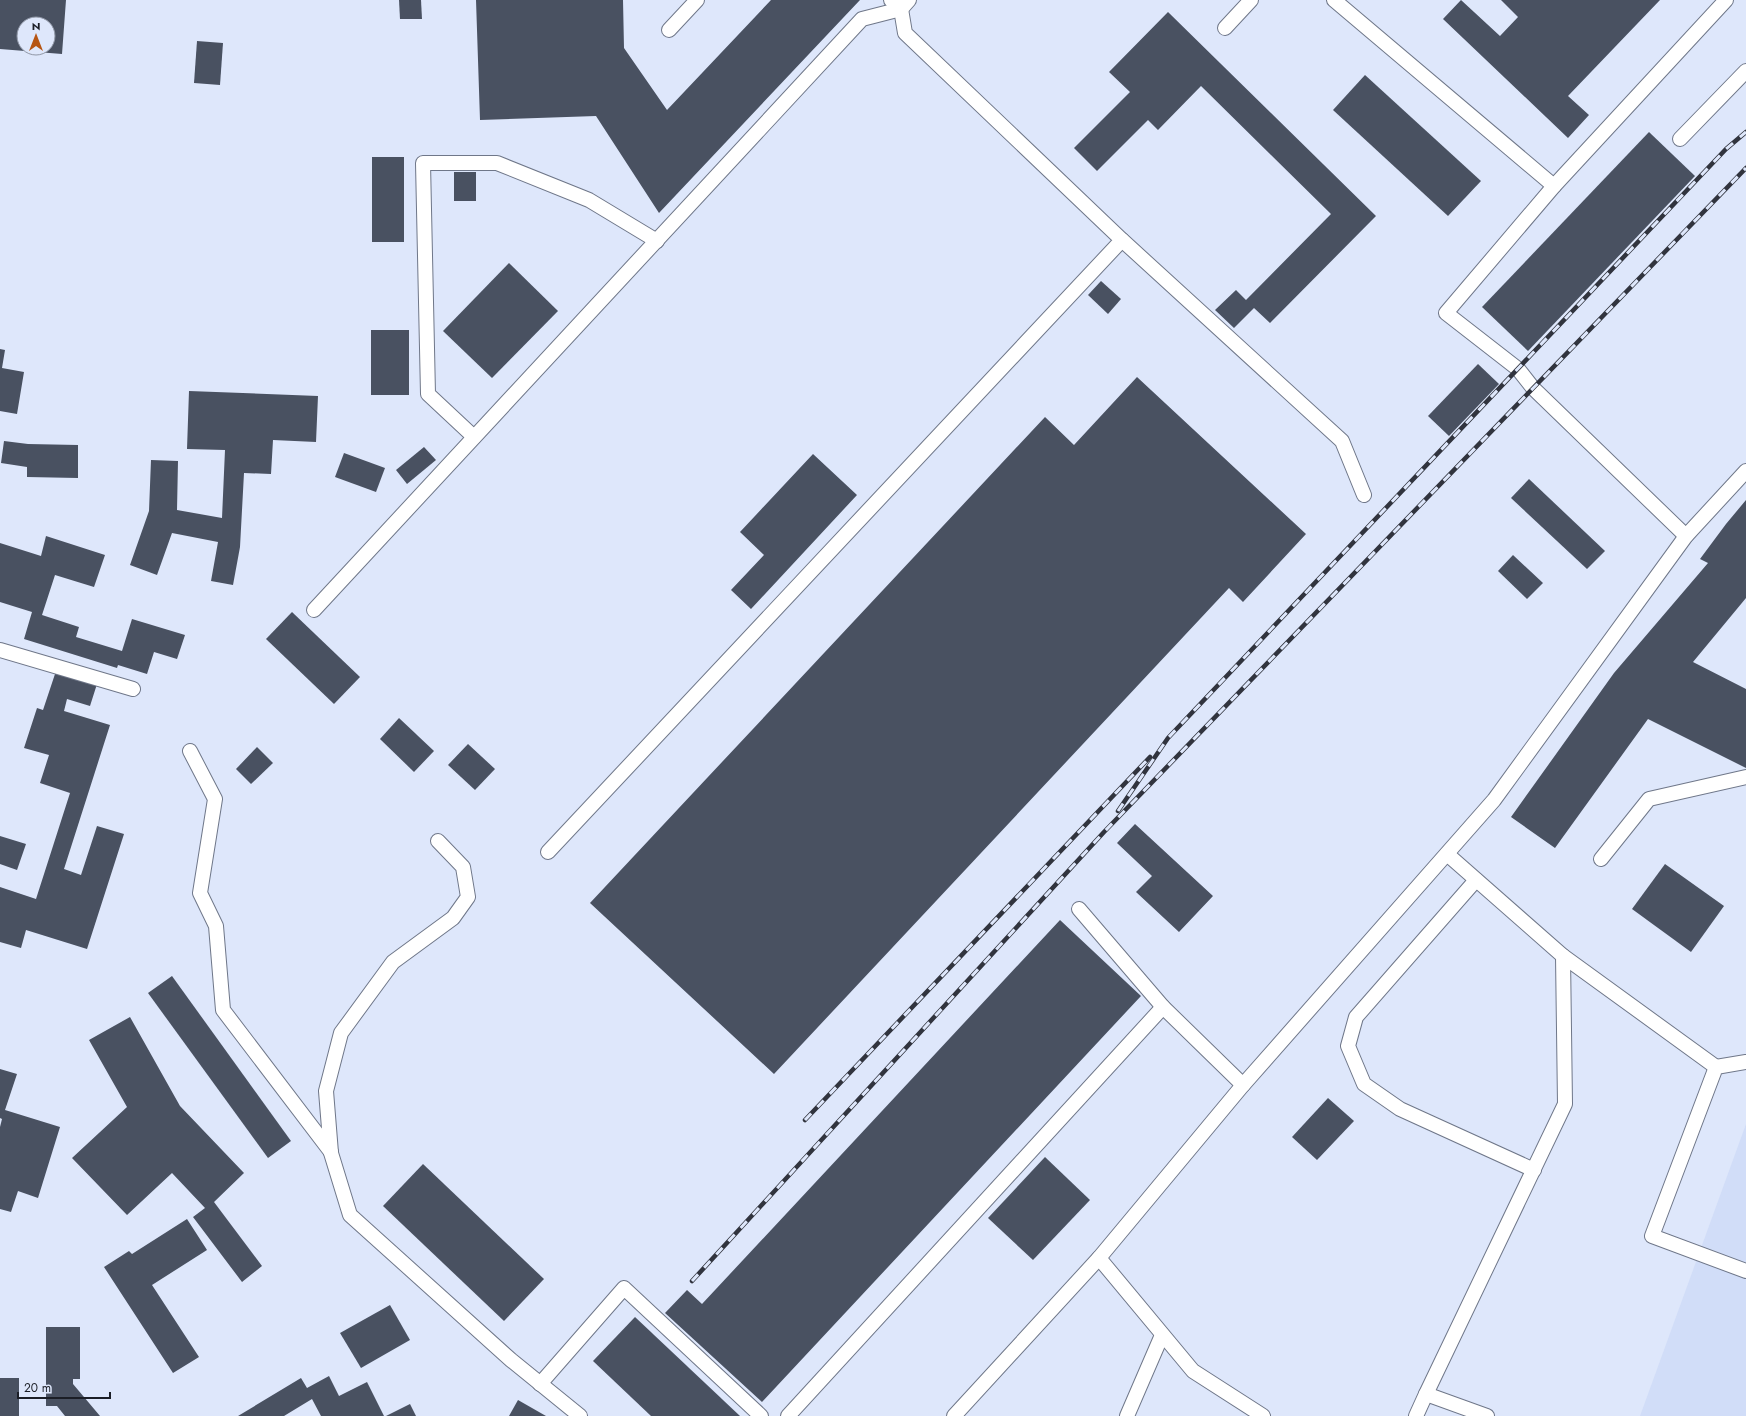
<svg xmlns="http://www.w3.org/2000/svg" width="1746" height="1416" font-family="Jost,sans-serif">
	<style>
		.built { fill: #d1ddf8 }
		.building { fill: #495161; fill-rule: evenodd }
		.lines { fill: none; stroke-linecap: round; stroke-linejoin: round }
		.lane-casing { stroke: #6f7789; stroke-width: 16 }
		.lane { stroke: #fff; stroke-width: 14 }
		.rail-casing { stroke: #31343e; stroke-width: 4.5 }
		.rail { stroke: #dee7fb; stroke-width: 3; stroke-dasharray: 9; stroke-linecap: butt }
	</style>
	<rect width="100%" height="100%" fill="#dee7fb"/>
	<polygon class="built" points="1746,1124 1746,1416 1640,1416"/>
	<g class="building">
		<path d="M 0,0 L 66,0 L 62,54 L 0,49 ZM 24,24 L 48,24 L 48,48 L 24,48 Z"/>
		<polygon points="399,0 421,0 422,19 400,19"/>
		<polygon points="476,0 623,0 624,48 667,110 771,0 860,0 659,213 596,116 480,120"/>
		<polygon points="1461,0 1500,36 1518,17 1501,0 1660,0 1568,96 1589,115 1568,138 1443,19"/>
		<polygon points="1168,12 1376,216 1270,323 1254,308 1234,328 1215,310 1236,290 1246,300 1331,214 1201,86 1158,130 1148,120 1097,171 1074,148 1130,92 1109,72"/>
		<polygon points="197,41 223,43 220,85 194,83"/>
		<polygon points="1365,75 1481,181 1448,216 1333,110"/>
		<polygon points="1649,132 1695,176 1528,351 1482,307"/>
		<rect x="372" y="157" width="32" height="85"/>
		<rect x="454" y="172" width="22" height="29"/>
		<polygon points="509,263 558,311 492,378 443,331"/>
		<polygon points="1101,281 1121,299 1108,314 1088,295"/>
		<rect x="371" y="330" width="38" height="65"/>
		<polygon points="0,349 5,350 2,368 24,372 17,414 0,411"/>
		<polygon points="1478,364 1499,384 1449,436 1428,416"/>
		<polygon points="1137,377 1306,534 1243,602 1229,588 774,1074 590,903 1045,417 1074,445"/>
		<polygon points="189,391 318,396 316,442 273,440 271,474 244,473 240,547 233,585 211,581 218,542 172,533 157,575 130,565 149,511 151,460 178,461 177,510 222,518 225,450 187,449"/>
		<polygon points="4,441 28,444 78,445 78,478 27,477 27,467 1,463"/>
		<polygon points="424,447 436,460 407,484 396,470"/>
		<polygon points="344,453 385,468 376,492 335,477"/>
		<polygon points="813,454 857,495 751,609 731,590 764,555 740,532"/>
		<polygon points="1529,479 1605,551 1587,569 1511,498"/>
		<polygon points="1746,500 1746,598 1693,662 1746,689 1746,768 1648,719 1555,848 1511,817 1614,673 1708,563 1700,559 1726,524"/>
		<polygon points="46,536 105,555 94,587 55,575 42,615 79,627 76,637 122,651 132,619 185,635 177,659 154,652 147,674 118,665 117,668 24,639 32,612 0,602 0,543 41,556"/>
		<polygon points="1513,555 1543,583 1527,599 1498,571"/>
		<polygon points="292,612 360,677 334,704 266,639"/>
		<polygon points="56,671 97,684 90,706 67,699 64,711 110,725 64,869 81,875 97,826 124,834 87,949 26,930 21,948 0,942 0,887 36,899 70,793 40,783 49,755 24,748 37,708 43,710"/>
		<polygon points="399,718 434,751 414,772 380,739"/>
		<polygon points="468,744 495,769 475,790 448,765"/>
		<polygon points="257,747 273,763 251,784 236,769"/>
		<polygon points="1135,824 1213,896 1179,932 1136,892 1152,876 1117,843"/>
		<polygon points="0,836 26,844 17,870 0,864"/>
		<polygon points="1665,864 1724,906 1691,952 1632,909"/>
		<polygon points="1060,920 1141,996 762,1402 665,1313 687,1290 702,1304"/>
		<polygon points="172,976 291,1141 268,1158 148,993"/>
		<polygon points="130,1017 180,1106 244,1173 214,1202 262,1266 242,1282 193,1217 205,1208 172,1173 127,1215 72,1158 127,1107 89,1040"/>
		<polygon points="0,1069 17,1074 5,1110 60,1127 38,1198 18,1191 11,1212 0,1209 0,1127 2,1119 0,1118"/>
		<polygon points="1328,1098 1354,1121 1317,1160 1292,1137"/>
		<polygon points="1045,1157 1090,1200 1033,1260 988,1218"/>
		<polygon points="423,1164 544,1279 504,1321 383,1206"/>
		<polygon points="187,1219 207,1250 152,1285 199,1357 173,1373 104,1267 129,1251 132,1254"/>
		<polygon points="390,1305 410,1340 361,1368 340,1333"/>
		<polygon points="635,1317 740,1416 651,1416 593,1361"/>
		<polygon points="46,1327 80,1327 80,1379 73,1379 73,1384 100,1416 65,1416 57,1406 46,1406"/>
		<polygon points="329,1376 339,1396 367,1382 384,1416 321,1416 312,1399 284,1416 238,1416 301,1378 307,1388"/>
		<rect x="0" y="1378" width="19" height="38"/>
		<polygon points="518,1400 546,1416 509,1416"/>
		<polygon points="410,1404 416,1416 386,1416"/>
	</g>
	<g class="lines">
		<defs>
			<g id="lane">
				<polyline points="1334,0 1554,186 1726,0"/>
				<polyline points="1225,28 1251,0"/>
				<polyline points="669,30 697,0"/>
				<polyline points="1680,139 1746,71"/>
				<polyline points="1554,186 1446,313 1518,369 1533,388 1686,536"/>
				<polyline points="1122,240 1342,441 1364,495"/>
				<polyline points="474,437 428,394 423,163 497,163 589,200 657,241"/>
				<polyline points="314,610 862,19 901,9 909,0"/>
				<polyline points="0,650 133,689"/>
				<polyline points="190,751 215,799 200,893 216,926 223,1010 331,1152"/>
				<polyline points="438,841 463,867 468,897 453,918 393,962 341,1033 326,1091 331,1153 350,1215 511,1360 580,1416"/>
				<polyline points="548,852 1122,240 905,33 901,9 891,0"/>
				<polyline points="1601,859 1649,799 1746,777"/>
				<polyline points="1476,880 1356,1017 1348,1046 1364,1084 1400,1109 1534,1170"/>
				<polyline points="1079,909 1163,1007 1243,1085"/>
				<polyline points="1563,956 1716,1067"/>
				<polyline points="1746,1062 1716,1067 1652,1236 1746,1271"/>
				<polyline points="1099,1258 1193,1371 1263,1416"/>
				<polyline points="540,1384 624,1288 761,1416"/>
				<polyline points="1426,1394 1565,1104 1563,956 1447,854"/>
				<polyline points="788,1416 1163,1007"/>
				<polyline points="954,1416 1099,1258 1243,1085 1494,800 1686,536 1746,471"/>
				<polyline points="1127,1416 1162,1335"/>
				<polyline points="1416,1416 1426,1394 1487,1416"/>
			</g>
		</defs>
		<use href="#lane" class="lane-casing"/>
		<use href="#lane" class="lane"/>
		<defs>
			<g id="rail">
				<polyline points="1118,811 1168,738 1726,149 1746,132"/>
				<polyline points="805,1120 1150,757"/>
				<polyline points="692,1281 1104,832 1746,168"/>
			</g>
		</defs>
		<use href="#rail" class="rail-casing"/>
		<use href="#rail" class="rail"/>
	</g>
	<g transform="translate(36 36)"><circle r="19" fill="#dee7fb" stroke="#9097a6"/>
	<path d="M0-3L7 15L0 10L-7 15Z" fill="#b65513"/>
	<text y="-6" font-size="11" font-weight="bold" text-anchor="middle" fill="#1b1e26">N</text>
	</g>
	<path d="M18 1392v6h92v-6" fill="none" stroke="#1b1e26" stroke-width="2"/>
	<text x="24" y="1392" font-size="12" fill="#1b1e26" stroke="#dee7fb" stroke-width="3" paint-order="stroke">20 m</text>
</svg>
